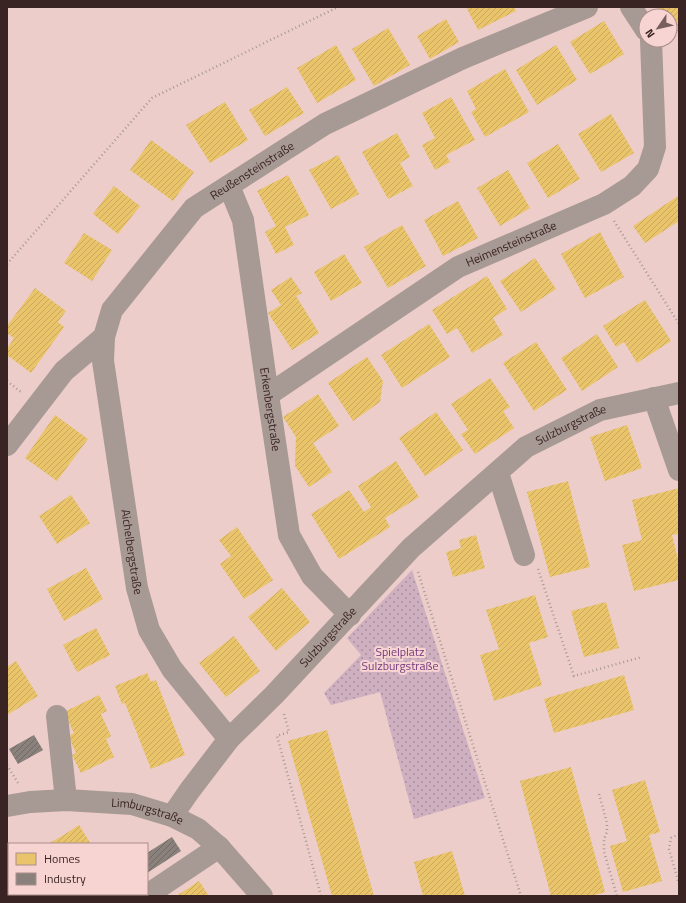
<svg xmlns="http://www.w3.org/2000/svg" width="686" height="903" font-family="'Titillium Web',sans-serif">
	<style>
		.park { fill: url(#park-dots) }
		.homes { fill: url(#homes-hatch) }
		.industry { fill: url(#industry-hatch) }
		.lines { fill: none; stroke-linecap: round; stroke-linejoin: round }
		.path { stroke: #a79995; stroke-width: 2.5; stroke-dasharray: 1 3; stroke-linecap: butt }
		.minor { stroke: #a79993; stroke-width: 22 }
		.labels { text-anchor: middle; stroke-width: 4; stroke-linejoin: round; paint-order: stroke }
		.street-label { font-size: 12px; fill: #3a2423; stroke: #f7d4d2 }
		.park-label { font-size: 12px; fill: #733a7d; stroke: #f7d4d2 }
	</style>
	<defs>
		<pattern id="park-dots" width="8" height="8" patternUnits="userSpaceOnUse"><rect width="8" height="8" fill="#ceb0c1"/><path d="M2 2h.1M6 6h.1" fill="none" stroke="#a88f9c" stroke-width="1.8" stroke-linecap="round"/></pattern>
		<pattern id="homes-hatch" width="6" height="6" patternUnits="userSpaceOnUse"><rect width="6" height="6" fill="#e9c46a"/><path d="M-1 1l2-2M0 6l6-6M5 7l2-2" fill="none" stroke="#c9a85c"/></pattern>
		<pattern id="industry-hatch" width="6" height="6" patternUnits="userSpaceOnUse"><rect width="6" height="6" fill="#8a817c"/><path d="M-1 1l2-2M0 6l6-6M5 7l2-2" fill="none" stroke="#726965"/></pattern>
	</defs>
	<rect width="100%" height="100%" fill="#eccdca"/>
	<polygon class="park" points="412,570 485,798 414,819 380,692 331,705 324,693 361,655 347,638"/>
	<g class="homes">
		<polygon points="466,7 514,7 516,11 478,30"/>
		<polygon points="657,7 679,7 679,32 671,36 670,33 670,16 662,16"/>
		<polygon points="446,19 459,42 430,59 417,36"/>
		<polygon points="604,21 624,54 590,74 570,42"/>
		<polygon points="388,28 410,65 374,86 352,49"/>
		<polygon points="336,45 356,80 317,103 297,68"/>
		<polygon points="556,45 577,80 537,105 516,70"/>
		<polygon points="505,69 529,112 485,137 471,112 476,109 467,91"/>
		<polygon points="287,87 304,113 265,136 249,110"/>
		<polygon points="451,97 475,140 446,155 450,162 435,170 422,145 435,138 422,113"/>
		<polygon points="225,102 248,140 210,163 186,125"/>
		<polygon points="611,114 634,153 601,172 578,134"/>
		<polygon points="397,133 410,157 400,163 413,186 388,199 362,152"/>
		<polygon points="151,140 194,172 173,201 130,170"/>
		<polygon points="558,144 580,179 548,198 527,163"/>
		<polygon points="338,155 359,194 331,209 309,170"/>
		<polygon points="508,170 530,208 500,226 477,188"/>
		<polygon points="288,175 309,215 285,227 294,245 276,254 265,232 276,226 257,191"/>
		<polygon points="114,186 140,206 118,234 93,214"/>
		<polygon points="678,196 679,198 679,221 645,243 633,226"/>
		<polygon points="458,201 478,238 443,256 424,220"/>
		<polygon points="402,225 426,266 388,288 364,247"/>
		<polygon points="600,232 624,277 585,298 561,254"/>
		<polygon points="84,233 112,250 92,281 64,263"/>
		<polygon points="344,254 362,283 331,301 314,272"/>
		<polygon points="535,258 556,289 521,312 500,281"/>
		<polygon points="487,276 507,309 493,318 503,335 472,353 457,328 447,334 432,310"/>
		<polygon points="291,277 302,293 296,296 319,333 292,350 268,313 281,305 271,290"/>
		<polygon points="35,288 66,311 58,322 64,327 31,373 7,355 7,349 14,338 7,333 7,326"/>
		<polygon points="645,300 671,341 637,363 624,342 616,347 603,326"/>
		<polygon points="429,324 450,357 402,388 381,355"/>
		<polygon points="597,334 618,367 582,391 561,358"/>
		<polygon points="536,342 567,390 534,411 503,363"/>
		<polygon points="367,357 383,381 380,402 353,421 328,383"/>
		<polygon points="490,378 510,407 503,411 514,428 475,454 461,434 468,430 451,404"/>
		<polygon points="318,394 339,426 313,443 332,472 309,487 295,466 296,437 283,417"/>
		<polygon points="436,412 463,450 425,476 399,438"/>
		<polygon points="55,415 88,439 57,481 25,458"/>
		<polygon points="627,425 642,468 605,481 590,437"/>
		<polygon points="396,461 419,497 385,518 390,527 339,559 311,514 349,490 364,512 371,507 358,486"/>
		<polygon points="568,481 590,567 550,577 527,492"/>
		<polygon points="679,488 679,534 672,535 679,563 679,580 634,591 622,545 642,540 632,500"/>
		<polygon points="71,495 90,523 57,544 39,516"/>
		<polygon points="237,527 273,580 244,599 220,564 231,556 219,540"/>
		<polygon points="476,535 485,568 453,577 446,552 461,548 459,540"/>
		<polygon points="86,568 103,599 64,621 47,589"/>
		<polygon points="282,588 310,622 276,651 248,617"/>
		<polygon points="535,595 548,637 529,643 542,685 494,701 480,655 499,649 486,610"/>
		<polygon points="606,602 619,648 584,657 571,611"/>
		<polygon points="96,628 110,655 77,672 63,645"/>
		<polygon points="234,636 260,671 226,697 199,663"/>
		<polygon points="16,661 38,696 7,715 7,667"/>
		<polygon points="147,673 151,682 156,680 185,755 151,769 125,703 122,704 115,686"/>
		<polygon points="624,675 634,710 554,733 544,699"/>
		<polygon points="99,695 107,711 101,714 111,736 106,739 114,757 81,773 72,755 76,753 68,736 74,733 64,712"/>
		<polygon points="327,730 374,896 332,896 288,741"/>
		<polygon points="571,767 605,892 591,896 551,896 520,781"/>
		<polygon points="645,780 660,832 649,835 662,881 623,892 610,846 627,841 612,790"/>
		<polygon points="79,825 91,844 48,844 62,836"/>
		<polygon points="452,851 465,896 423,896 414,862"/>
		<polygon points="9,869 9,894 59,894 56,896 7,896 7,870"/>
		<polygon points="199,881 209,896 176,896 184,891"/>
	</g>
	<g class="industry">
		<polygon points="34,735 43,750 18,764 9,749"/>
		<polygon points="172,837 181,851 147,873 147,853"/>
	</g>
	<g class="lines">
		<g class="path">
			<polyline points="614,221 679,324"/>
			<polyline points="7,264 152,98 338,7"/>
			<polyline points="7,381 22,393"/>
			<polyline points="538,569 574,676 642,657"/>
			<polyline points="418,572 521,896"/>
			<polyline points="284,714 289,732 277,736 321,896"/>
			<polyline points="7,765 18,783"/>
			<polyline points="599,794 607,823 607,832 604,839 604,852 617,896"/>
			<polyline points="679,834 671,838 669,849 679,884"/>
		</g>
		<g class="minor">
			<polyline points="631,7 646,30"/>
			<path id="s1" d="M 229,186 L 243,220 L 268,395 L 289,535 L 312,576 L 350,615"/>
			<path id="s2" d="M 104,337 L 103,361 L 137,588 L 149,630 L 172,669 L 229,739"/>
			<path id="s3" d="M 268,395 L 458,267 L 604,204 L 632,186 L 648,169 L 655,147 L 651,40"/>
			<polyline points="654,398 679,470"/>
			<path id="s4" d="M 7,445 L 64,371 L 104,337 L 112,310 L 194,208 L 325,124 L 463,58 L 587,7"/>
			<polyline points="498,473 524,555"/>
			<polyline points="57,716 66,800"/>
			<path id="s5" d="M 7,806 L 30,802 L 66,800 L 132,804 L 172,816 L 198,829 L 219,847 L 262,896"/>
			<path id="s6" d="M 172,816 L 190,790 L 229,739 L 274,695 L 411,548 L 526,447 L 600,410 L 679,393"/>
			<polyline points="146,896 219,847"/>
		</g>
	</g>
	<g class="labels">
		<g class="street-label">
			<text dy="4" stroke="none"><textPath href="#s4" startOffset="374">Reußensteinstraße</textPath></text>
			<text dy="4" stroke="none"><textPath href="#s3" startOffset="287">Heimensteinstraße</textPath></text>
			<text dy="4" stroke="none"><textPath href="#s1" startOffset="228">Erkenbergstraße</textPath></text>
			<text dy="4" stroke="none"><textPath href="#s6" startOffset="563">Sulzburgstraße</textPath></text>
			<text dy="4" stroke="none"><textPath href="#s2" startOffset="217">Aichelbergstraße</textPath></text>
			<text dy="4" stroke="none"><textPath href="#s6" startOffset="238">Sulzburgstraße</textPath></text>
			<text dy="4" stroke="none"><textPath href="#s5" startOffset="142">Limburgstraße</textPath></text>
		</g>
		<g class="park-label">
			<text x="400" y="656">Spielplatz<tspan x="400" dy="14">Sulzburgstraße</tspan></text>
		</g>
	</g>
	<rect width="686" height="903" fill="none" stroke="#3a2423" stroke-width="16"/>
	<rect x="8" y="843" width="140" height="52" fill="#f7d4d2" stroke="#ab8e8c"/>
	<rect x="16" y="853" width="20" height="12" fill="#e9c46a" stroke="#ab8e8c"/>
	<text x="44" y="863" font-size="12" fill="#3a2423">Homes</text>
	<rect x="16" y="873" width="20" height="12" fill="#8a817c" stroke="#ab8e8c"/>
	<text x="44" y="883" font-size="12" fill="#3a2423">Industry</text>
	<g transform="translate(658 28) rotate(236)"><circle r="19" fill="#f7d4d2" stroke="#ab8e8c"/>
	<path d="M0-3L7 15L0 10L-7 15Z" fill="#785f5d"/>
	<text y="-6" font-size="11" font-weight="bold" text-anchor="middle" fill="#3a2423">N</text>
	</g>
</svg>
